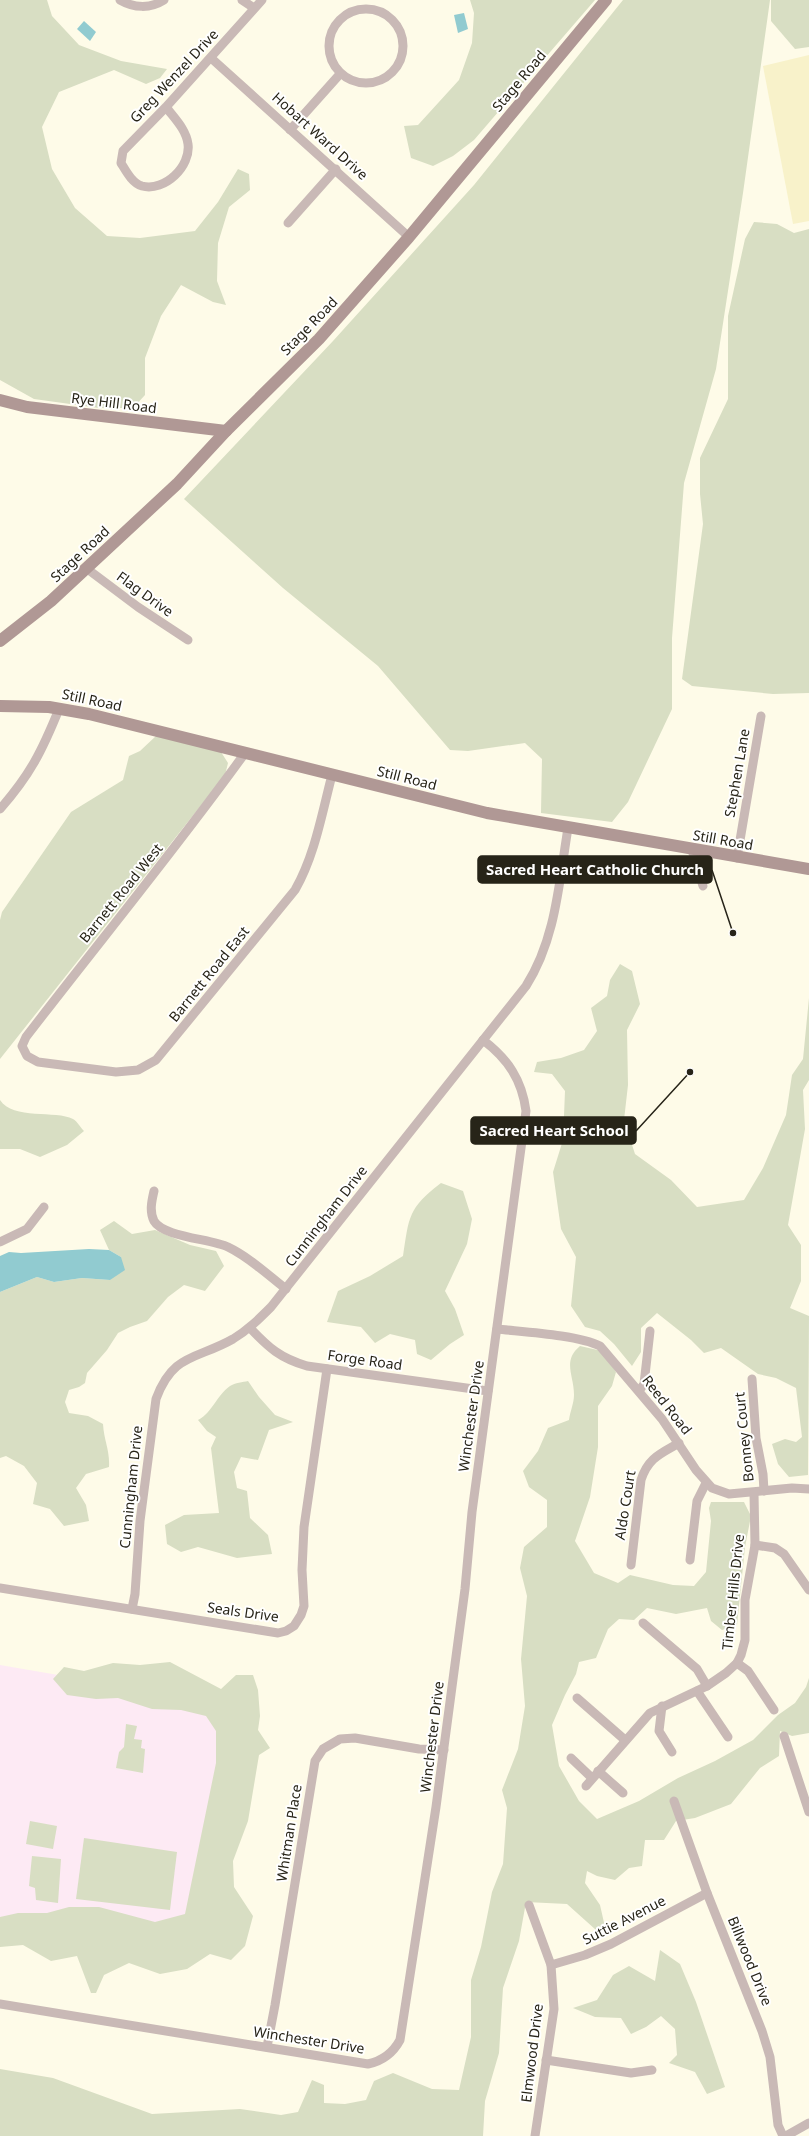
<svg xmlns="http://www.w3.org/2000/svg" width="809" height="2136" font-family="'Noto Sans',sans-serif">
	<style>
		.built { fill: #f8f2ca }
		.education { fill: #fdeaf4 }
		.green { fill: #d8dec3 }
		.water { fill: #91cbd0 }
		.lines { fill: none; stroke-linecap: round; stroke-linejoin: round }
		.street { stroke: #c9b9b6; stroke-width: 9 }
		.secondary { stroke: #b09895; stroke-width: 12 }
		.labels { text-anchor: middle; stroke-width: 4; stroke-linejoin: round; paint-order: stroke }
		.street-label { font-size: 14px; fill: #272418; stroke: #fff }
		.leader { fill: none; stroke: #272418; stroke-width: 1.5 }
		.callout-dot { fill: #272418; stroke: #fff; stroke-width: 1.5 }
		.callout { fill: #272418; stroke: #272418; stroke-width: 1.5 }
		.callout-label { font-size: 15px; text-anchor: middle; font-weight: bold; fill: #fff }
	</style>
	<rect width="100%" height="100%" fill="#fefbe8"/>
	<polygon class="built" points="809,55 809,221 793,224 763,66"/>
	<polygon class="education" points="0,1665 233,1705 199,1957 0,1927"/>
	<g class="green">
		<polygon points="0,0 47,0 52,16 79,45 121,61 167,69 160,78 146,84 114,70 59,92 42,127 52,169 75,208 107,236 140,238 195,231 218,202 238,169 249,174 250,190 229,207 218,243 217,281 226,305 213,302 181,285 161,316 145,358 145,395 133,408 99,408 34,399 0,380"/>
		<polygon points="470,0 595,0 474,140 453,156 433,166 411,158 404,126 418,125 459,80 472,43 474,13"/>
		<polygon points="623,0 770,0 743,193 716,369 684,483 672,638 672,709 628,802 612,822 541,813 542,759 525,743 468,751 450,750 378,666 283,588 184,499 333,341 474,185"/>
		<polygon points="771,0 809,0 809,47 795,49 771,21"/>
		<polygon points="754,222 777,224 794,233 809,229 809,693 773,694 692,686 682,679 703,524 700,494 700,458 728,399 728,316 745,239"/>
		<polygon points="156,736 221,752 228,763 225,775 0,1059 0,920 2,912 71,812 123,780 129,756 140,751"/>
		<polygon points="620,964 632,971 640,1004 627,1030 628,1085 624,1120 635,1154 671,1180 697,1207 744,1200 763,1168 786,1115 792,1075 803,1059 809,998 809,1080 803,1090 805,1129 788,1225 801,1245 801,1281 790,1308 809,1316 808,1475 789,1477 778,1464 772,1444 785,1439 796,1442 802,1437 796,1388 776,1378 758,1374 721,1348 704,1353 691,1340 657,1313 641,1328 641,1352 632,1366 614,1344 600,1331 585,1327 571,1306 576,1257 561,1229 558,1208 553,1172 563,1140 565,1091 552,1074 534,1072 537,1062 561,1058 584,1050 597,1031 591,1008 607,996 610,980"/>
		<path d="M 0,1100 C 13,1120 56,1110 73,1119 C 77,1121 81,1128 84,1131 L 67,1145 L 40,1157 L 20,1149 L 0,1149 Z"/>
		<path d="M 441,1183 L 463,1191 L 472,1219 L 467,1244 L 445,1291 L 455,1309 L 464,1335 L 450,1344 L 431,1360 L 417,1354 L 415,1340 L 390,1334 L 375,1343 L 361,1327 L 327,1322 L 338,1291 L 370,1276 L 403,1256 C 409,1217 408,1208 441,1183 Z"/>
		<path d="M 114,1221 L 132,1234 L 155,1230 L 190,1245 L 216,1251 L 224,1266 L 205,1291 L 184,1285 L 168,1297 L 147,1321 L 130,1327 L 118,1333 L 107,1350 L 87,1373 L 85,1383 L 79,1387 L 69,1390 L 65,1402 L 69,1413 L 88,1416 L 103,1424 C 104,1441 110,1450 109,1467 L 86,1474 L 76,1488 L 86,1505 L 89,1521 L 64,1526 L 50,1509 L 33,1504 L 37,1483 L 24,1466 L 6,1456 L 0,1458 L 0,1292 L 37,1277 L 54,1282 L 82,1278 L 110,1280 L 121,1257 L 109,1250 L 100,1230 Z"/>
		<path d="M 580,1346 L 602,1351 L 616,1372 L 612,1386 L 598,1406 L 598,1447 L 590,1497 L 575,1541 L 594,1573 L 618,1583 L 630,1575 L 673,1585 L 694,1586 L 706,1572 L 711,1521 L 709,1508 L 711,1502 L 744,1502 L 751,1516 L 745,1547 L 737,1625 L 722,1630 L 711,1621 L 707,1608 L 676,1614 L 647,1608 L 634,1620 L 619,1619 L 608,1629 L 596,1658 L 579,1662 L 576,1674 L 565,1695 L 552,1725 L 559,1766 L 579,1801 L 597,1819 L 639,1801 L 678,1778 L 715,1761 L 753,1740 L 778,1715 L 795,1703 L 806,1687 L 809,1678 L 809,1733 L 792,1736 L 780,1731 L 779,1756 L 760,1768 L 731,1804 L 695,1818 L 676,1821 L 664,1840 L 645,1840 L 642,1866 L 629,1868 L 615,1880 L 597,1876 L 587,1871 L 585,1883 L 600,1905 L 605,1927 L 596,1930 L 567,1904 L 526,1902 L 519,1941 L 503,1988 L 499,2053 L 485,2101 L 483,2136 L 0,2136 L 0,2069 L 53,2078 L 152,2114 L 240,2109 L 281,2115 L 298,2112 L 312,2080 L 324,2085 L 324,2103 L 345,2104 L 366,2100 L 374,2081 L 393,2073 L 432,2089 L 459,2090 L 471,2037 L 471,1980 L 481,1947 L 492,1892 L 503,1864 L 507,1808 L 502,1790 L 518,1749 L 525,1706 L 521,1659 L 527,1596 L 520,1568 L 524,1547 L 547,1527 L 547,1500 L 529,1487 L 523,1471 L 538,1451 L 548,1428 L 569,1420 C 570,1412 574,1403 574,1395 C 574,1375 562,1361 580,1346 Z"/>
		<path d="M 248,1381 L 259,1397 L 275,1415 L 293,1422 L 269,1430 L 258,1460 L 241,1457 L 234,1472 L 237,1488 L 247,1491 L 250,1518 L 268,1535 L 272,1554 L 237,1558 L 198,1547 L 181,1552 L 167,1544 L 165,1525 L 184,1515 L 219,1513 L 211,1448 L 216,1437 L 207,1431 L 198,1420 C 213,1412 216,1396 230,1386 C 235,1383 243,1382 248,1381 Z"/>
		<polygon points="170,1662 221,1689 236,1675 253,1675 258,1690 260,1716 258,1730 270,1748 259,1755 248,1821 233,1861 234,1887 253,1916 245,1946 231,1960 210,1954 187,1969 160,1974 129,1963 104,1975 96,1993 91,1993 77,1956 51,1961 23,1945 0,1947 0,1917 18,1913 47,1913 69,1907 99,1907 155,1922 185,1914 216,1763 216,1731 206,1716 181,1710 152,1709 118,1698 96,1699 67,1695 53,1679 64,1667 84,1671 113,1663 140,1665"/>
		<polygon points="126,1724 137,1726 134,1739 142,1740 141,1748 145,1749 143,1773 116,1768 119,1752 124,1747"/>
		<polygon points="30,1821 57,1826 53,1849 26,1844"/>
		<polygon points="84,1838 177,1852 170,1910 76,1899"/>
		<polygon points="32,1856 61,1859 58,1903 36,1900 35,1888 29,1886"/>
		<polygon points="660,1950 680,1964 696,2002 725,2087 707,2094 695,2072 669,2063 677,2055 675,2029 661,2016 646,2027 631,2034 621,2018 595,2017 573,2008 597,2000 613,1975 629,1966 655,1981"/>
	</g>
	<g class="water">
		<polygon points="464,13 468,29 458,33 454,15"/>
		<polygon points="84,21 96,32 90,41 77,29"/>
		<polygon points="89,1249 109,1250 121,1257 125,1270 110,1280 82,1278 54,1282 37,1277 0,1292 0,1256 9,1252 21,1253"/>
	</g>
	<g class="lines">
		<g class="street">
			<path d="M 120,0 C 134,8 150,9 164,0"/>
			<polyline points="242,0 254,8"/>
			<circle cx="366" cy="46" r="37"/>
			<polyline points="211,58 409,237"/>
			<path d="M 166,107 C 174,118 186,129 188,144 C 191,166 165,192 142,186 C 132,183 126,171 121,163 L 123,151 L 166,107 L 262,0"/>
			<polyline points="290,130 340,74"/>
			<polyline points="288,223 336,169"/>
			<polyline points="86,568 138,607 188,640"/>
			<path d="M 245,753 C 175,850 99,942 26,1037 L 22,1046 L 27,1056 L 38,1062 L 116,1072 L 138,1070 L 156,1060 L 295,890 C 315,855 322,813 332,775"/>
			<path d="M 0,809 C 30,775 42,751 59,709"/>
			<polyline points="692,850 703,886"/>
			<polyline points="737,858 761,716"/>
			<path d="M 154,1191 C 152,1200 149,1211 154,1221 C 163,1237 212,1239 228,1247 C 249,1257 268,1275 286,1289"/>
			<polyline points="0,1242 27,1229 44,1207"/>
			<path d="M 250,1328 C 269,1348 280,1358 307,1366 L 488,1391"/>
			<path d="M 497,1329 C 524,1332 578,1335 600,1346 L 662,1419 L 696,1470 L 712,1488 L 729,1494 L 792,1488 L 809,1489"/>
			<polyline points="752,1379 756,1438 763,1474 764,1491"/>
			<polyline points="639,1391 644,1384 650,1331"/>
			<polyline points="755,1545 775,1548 784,1554 809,1590"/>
			<polyline points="690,1560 697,1501 706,1483"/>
			<path d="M 631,1565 L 641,1480 C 648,1458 660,1454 679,1443"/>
			<polyline points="0,1588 278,1633 286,1631 294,1626 301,1615 304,1606 302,1570 304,1527 327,1369"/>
			<path d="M 132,1609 L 135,1594 L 140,1521 L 156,1399 C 173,1353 196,1360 233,1339 C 248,1330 259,1319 271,1307 L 526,986 C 556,939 559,882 568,828"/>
			<polyline points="643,1623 697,1669 707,1686"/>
			<polyline points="737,1663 748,1671 774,1710"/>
			<polyline points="697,1691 728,1737"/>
			<polyline points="577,1698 625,1740"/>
			<polyline points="662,1706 659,1731 672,1752"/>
			<polyline points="784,1736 809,1812"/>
			<polyline points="571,1758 592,1778"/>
			<polyline points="598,1771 623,1793"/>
			<polyline points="586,1786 650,1713 707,1686 726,1673 737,1663 741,1655 745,1640 745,1600 755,1545 754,1493"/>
			<polyline points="674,1801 707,1893 762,2031 770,2057 778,2125 783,2136"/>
			<polyline points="529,1905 551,1965 554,2009 535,2136"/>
			<polyline points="551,1965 585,1955 611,1944 707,1893"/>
			<path d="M 0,2004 L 368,2064 C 382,2061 393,2053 400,2040 L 436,1807 L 465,1589 L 472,1512 L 526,1111 C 522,1080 508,1059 483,1040"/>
			<polyline points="267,2047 275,2005 315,1761 323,1749 340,1739 355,1738 419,1749 444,1750"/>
			<polyline points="546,2060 631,2073 652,2070"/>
			<polyline points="786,2136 809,2123"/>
		</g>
		<g class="secondary">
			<polyline points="0,400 27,407 226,431"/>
			<polyline points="0,641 51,601 177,484 226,431 319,339 409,237 606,0"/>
			<polyline points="0,706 49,707 89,714 487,813 809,869"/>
		</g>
	</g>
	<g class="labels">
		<g class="street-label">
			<text transform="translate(174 76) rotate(-47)" y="5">Greg Wenzel Drive</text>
			<text transform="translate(519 81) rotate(-50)" y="5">Stage Road</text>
			<text transform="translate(320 136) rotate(42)" y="5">Hobart Ward Drive</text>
			<text transform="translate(309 326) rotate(-46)" y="5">Stage Road</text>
			<text transform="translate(114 403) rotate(7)" y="5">Rye Hill Road</text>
			<text transform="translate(80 554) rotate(-43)" y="5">Stage Road</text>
			<text transform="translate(145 594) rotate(36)" y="5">Flag Drive</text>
			<text transform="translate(92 700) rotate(12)" y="5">Still Road</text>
			<text transform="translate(737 773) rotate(-80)" y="5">Stephen Lane</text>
			<text transform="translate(407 778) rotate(14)" y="5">Still Road</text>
			<text transform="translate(723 840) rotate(10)" y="5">Still Road</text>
			<text transform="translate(121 893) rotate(-51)" y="5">Barnett Road West</text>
			<text transform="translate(209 974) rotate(-51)" y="5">Barnett Road East</text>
			<text transform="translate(326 1216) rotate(-52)" y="5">Cunningham Drive</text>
			<text transform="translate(365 1360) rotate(8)" y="5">Forge Road</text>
			<text transform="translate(667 1405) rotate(52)" y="5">Reed Road</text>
			<text transform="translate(471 1416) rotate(-82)" y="5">Winchester Drive</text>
			<text transform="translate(744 1437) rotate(-96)" y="5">Bonney Court</text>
			<text transform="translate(131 1487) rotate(-84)" y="5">Cunningham Drive</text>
			<text transform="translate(625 1505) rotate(-81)" y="5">Aldo Court</text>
			<text transform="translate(733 1592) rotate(-84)" y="5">Timber Hills Drive</text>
			<text transform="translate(243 1612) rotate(8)" y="5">Seals Drive</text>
			<text transform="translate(432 1737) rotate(-83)" y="5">Winchester Drive</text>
			<text transform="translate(289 1833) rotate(-81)" y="5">Whitman Place</text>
			<text transform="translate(624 1920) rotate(-27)" y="5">Suttie Avenue</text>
			<text transform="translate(750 1961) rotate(68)" y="5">Billwood Drive</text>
			<text transform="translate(309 2040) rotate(9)" y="5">Winchester Drive</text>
			<text transform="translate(532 2053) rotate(-83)" y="5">Elmwood Drive</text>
		</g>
	</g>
	<path class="leader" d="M733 933L712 870M690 1072L636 1131"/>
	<g class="callout-dot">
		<circle cx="733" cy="933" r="4"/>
		<circle cx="690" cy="1072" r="4"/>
	</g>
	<g class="callout">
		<rect x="478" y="856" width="234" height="27" rx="4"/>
		<rect x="471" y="1117" width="165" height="27" rx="4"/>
	</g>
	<g class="callout-label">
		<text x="595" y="875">Sacred Heart Catholic Church</text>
		<text x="554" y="1136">Sacred Heart School</text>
	</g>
</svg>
